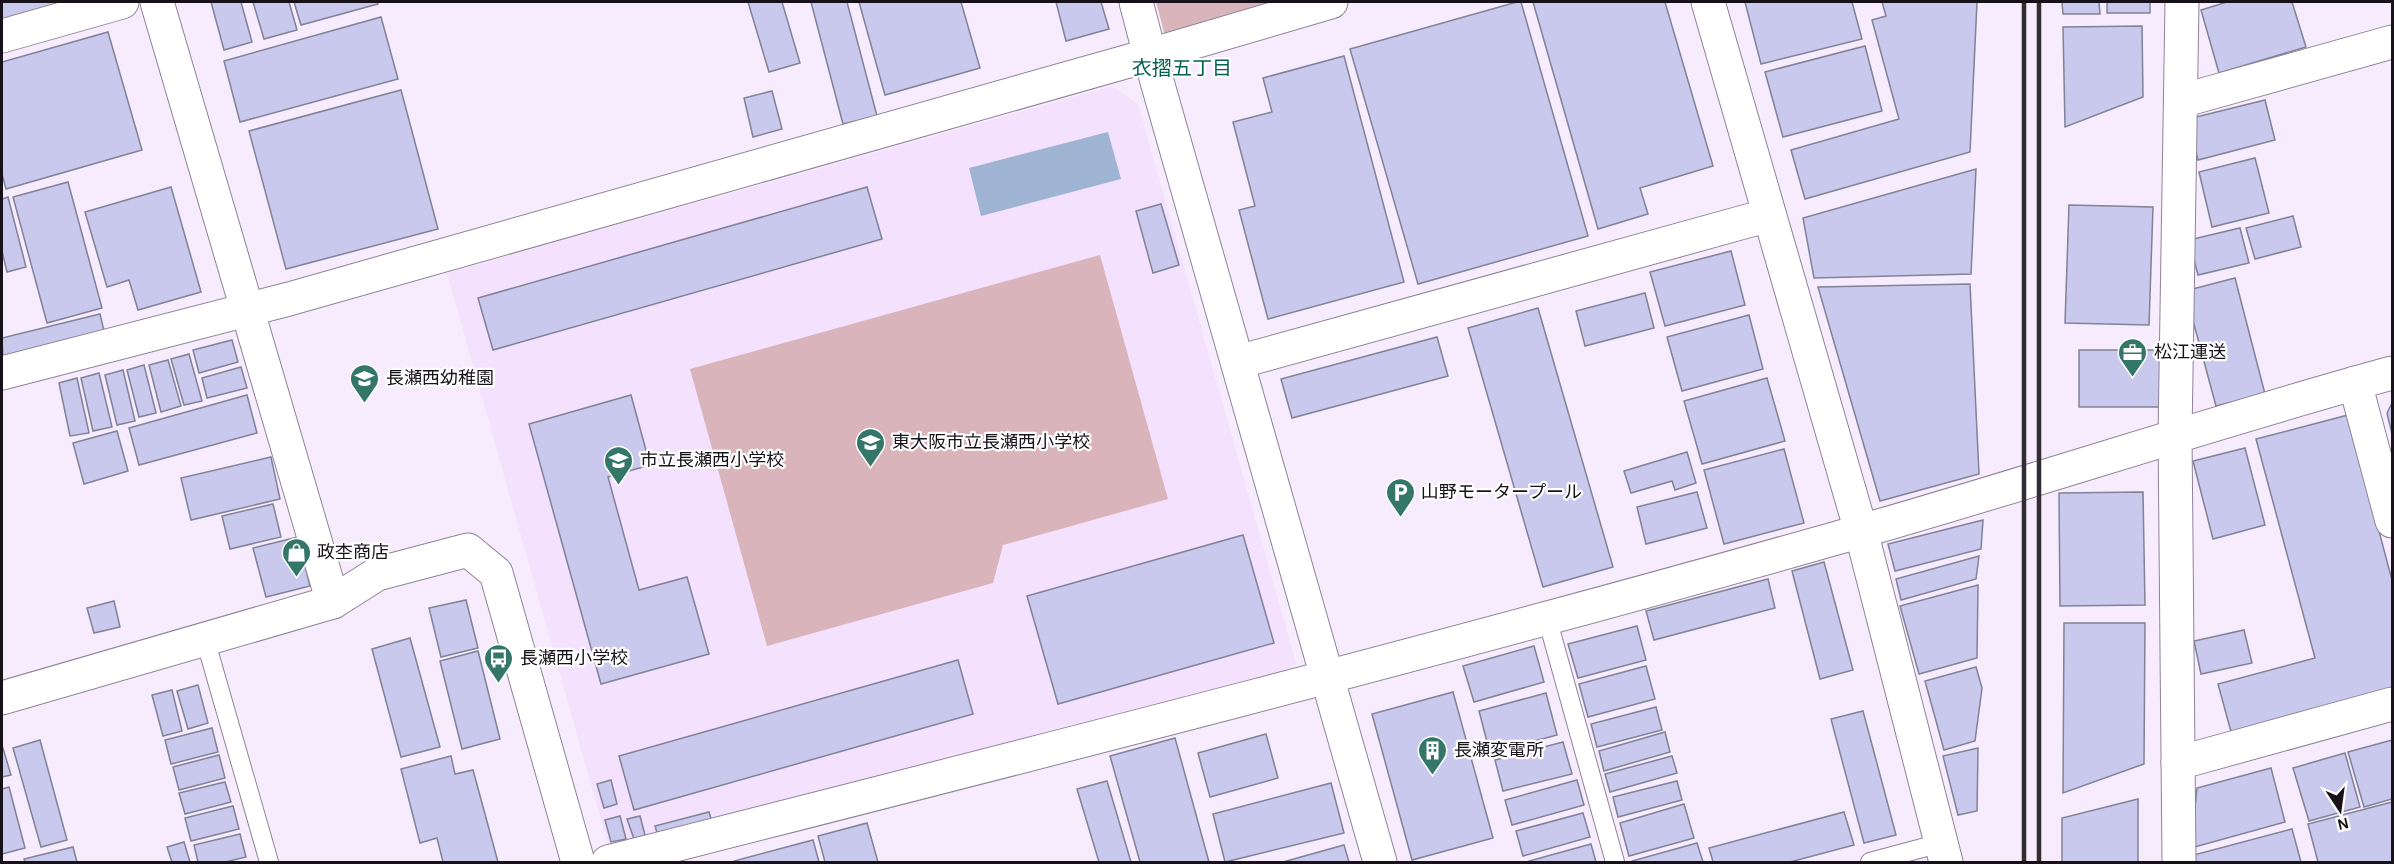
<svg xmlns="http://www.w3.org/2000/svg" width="2394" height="864" font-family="Karla,'Noto Sans JP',sans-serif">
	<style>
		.built { fill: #f3e1fe }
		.green { fill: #d9b4ba }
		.water { fill: #9fb4d3 }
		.building { fill: #c9c9ee; stroke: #818197; stroke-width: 1.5 }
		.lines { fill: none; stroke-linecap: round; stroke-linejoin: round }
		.lane-casing { stroke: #908397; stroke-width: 20 }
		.street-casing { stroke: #908397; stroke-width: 35 }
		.secondary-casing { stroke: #908397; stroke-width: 35 }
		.lane { stroke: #fff; stroke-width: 18 }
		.street { stroke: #fff; stroke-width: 33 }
		.secondary { stroke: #fff; stroke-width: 33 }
		.rail { stroke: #322c35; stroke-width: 4.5 }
		.labels { text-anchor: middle; stroke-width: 4.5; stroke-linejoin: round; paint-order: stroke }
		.poi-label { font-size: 18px; fill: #17121a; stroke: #fff; text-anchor: start }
		.neighbourhood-label { font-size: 20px; fill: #056050; stroke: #fff }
	</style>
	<rect width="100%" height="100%" fill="#f7ecfe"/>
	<polygon class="built" points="1112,86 1138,104 1296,663 1281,676 608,845 447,273"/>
	<g class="green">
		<polygon points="1156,2 1289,2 1165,36"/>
		<polygon points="1100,255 1168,499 1003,545 993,583 767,646 690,369"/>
	</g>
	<polygon class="water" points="1108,132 1121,179 981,216 969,168"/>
	<g class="building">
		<polygon points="2,2 87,2 2,25"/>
		<polygon points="211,2 241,2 252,42 224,50"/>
		<polygon points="253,2 289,2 297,30 264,39"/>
		<polygon points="294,2 377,2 378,4 301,25"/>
		<polygon points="748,2 782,2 800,63 769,72"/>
		<polygon points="811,2 847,2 877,116 843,124"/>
		<polygon points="859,2 961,2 980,68 885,95"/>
		<polygon points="1056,2 1101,2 1109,29 1066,41"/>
		<polygon points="1517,2 1521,2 1588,236 1418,284 1350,49"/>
		<polygon points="1533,2 1665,2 1713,166 1640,188 1648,214 1598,229"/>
		<polygon points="1745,2 1852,2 1862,39 1761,64"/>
		<polygon points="1882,2 1977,2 1970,152 1805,199 1791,150 1899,119 1872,20 1886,16"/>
		<polygon points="2062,2 2099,2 2100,14 2063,14"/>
		<rect x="2107" y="2" width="43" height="11"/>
		<polygon points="2227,2 2292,2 2306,47 2219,73 2201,10"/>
		<polygon points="381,17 398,79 240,122 224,61"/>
		<polygon points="2142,26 2143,97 2065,127 2063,27"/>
		<polygon points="108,32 142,150 6,189 2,174 2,62"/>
		<polygon points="1865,46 1882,111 1783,137 1765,72"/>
		<polygon points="1344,56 1404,282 1268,319 1239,210 1255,206 1233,122 1272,112 1263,78"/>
		<polygon points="401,90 438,229 286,269 249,131"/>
		<polygon points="772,91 782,129 753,137 744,98"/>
		<polygon points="2265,100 2275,140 2198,160 2188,119"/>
		<polygon points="2255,158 2269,213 2212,227 2199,172"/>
		<polygon points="1976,169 1971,274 1814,278 1803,218"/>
		<polygon points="68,182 102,308 47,323 13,197"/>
		<polygon points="171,187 201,292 138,310 129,280 107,287 85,212"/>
		<polygon points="867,187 882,239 493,350 478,298"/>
		<polygon points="8,197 26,267 7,272 2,251 2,199"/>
		<polygon points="1161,204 1179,265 1153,273 1136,211"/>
		<polygon points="2069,205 2153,207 2149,325 2065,323"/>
		<polygon points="2293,216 2301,247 2255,259 2246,228"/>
		<polygon points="2240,228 2249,263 2198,275 2189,240"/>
		<polygon points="1731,251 1745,305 1665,326 1650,272"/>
		<polygon points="2235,278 2265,394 2216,406 2185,291"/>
		<polygon points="1970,284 1979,474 1880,501 1818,287"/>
		<polygon points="1645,293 1654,328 1585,346 1576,311"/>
		<polygon points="1538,308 1613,567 1543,587 1468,328"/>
		<polygon points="100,314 105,335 3,360 2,338"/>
		<polygon points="1749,315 1763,369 1682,391 1667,337"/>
		<polygon points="1437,337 1448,376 1292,418 1281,379"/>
		<polygon points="232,340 238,362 199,373 193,350"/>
		<rect x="2079" y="350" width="87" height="57"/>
		<polygon points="189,354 202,401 184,405 171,359"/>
		<polygon points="168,360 181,406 161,412 149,365"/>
		<polygon points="144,365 156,413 139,417 127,370"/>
		<polygon points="241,367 247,388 207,398 202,378"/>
		<polygon points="123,370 135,421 117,425 105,375"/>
		<polygon points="99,373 112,427 93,431 81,378"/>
		<polygon points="77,378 89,433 70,436 59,383"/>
		<polygon points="1767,378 1785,441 1702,464 1684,401"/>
		<polygon points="247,395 257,433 139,465 129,428"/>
		<polygon points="631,395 650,465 608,477 639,590 687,577 709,654 601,684 529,424"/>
		<polygon points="2392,403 2392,434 2387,413"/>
		<polygon points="2348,415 2392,580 2392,696 2233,739 2218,684 2315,658 2256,439"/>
		<polygon points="117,431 128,471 84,484 73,443"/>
		<polygon points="2245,448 2265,525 2213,539 2193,461"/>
		<polygon points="1784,449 1804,523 1724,544 1704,470"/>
		<polygon points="1687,452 1696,483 1675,490 1672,481 1631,493 1624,471"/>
		<polygon points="271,457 280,499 191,520 181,478"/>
		<polygon points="1697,492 1707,528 1646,544 1637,507"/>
		<polygon points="2143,492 2145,605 2060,606 2059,493"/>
		<polygon points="273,504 281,537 230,549 222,516"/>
		<polygon points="1983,520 1981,549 1895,571 1888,544"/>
		<polygon points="1243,535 1274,643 1058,704 1027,596"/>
		<polygon points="298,537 310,586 266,597 253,548"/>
		<polygon points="1979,556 1976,579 1901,600 1896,579"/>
		<polygon points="1824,562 1853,670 1820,679 1792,571"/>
		<polygon points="1768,579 1775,608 1654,640 1646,611"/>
		<polygon points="1978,585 1977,658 1919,674 1900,606"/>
		<polygon points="466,600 478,648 441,657 429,608"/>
		<polygon points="114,601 120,627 94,633 87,608"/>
		<polygon points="2064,623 2145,623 2144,764 2063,793"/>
		<polygon points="1637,626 1646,660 1578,678 1568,644"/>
		<polygon points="2244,630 2252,663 2201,674 2194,641"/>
		<polygon points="410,638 440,747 401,757 372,649"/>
		<polygon points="1534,646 1544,682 1474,702 1463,666"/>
		<polygon points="478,651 500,739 462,749 440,661"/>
		<polygon points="958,660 973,714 634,810 619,756"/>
		<polygon points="1646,666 1655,699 1588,717 1579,684"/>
		<polygon points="1976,667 1982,688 1975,741 1944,750 1925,681"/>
		<polygon points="198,685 208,723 188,729 177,691"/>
		<polygon points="172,690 182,731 163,736 152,695"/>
		<polygon points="1453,692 1493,838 1412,860 1372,714"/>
		<polygon points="1546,693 1557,735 1490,753 1479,711"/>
		<polygon points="1656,707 1662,730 1597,747 1591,724"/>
		<polygon points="1863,711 1896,835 1864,843 1831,719"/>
		<polygon points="212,728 218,752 171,764 165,740"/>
		<polygon points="1665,732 1670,752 1604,771 1599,751"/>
		<polygon points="1266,734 1278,778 1210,797 1198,753"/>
		<polygon points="1175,738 1209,862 1140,862 1110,756"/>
		<polygon points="40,740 67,840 41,847 13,748"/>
		<polygon points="2392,740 2392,799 2364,807 2348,752"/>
		<polygon points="1563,742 1572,774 1503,791 1495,760"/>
		<polygon points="2,745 11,775 2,777"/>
		<polygon points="1978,748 1977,811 1958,815 1943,756"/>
		<polygon points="2345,753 2360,807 2309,821 2293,768"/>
		<polygon points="219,755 225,778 179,790 173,767"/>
		<polygon points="451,756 455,774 473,770 498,862 443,862 437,838 420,843 401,769"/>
		<polygon points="1672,756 1677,773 1610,792 1605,774"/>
		<polygon points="2271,768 2285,822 2191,848 2197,788"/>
		<polygon points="611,780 617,804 604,808 597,784"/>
		<polygon points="1577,780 1584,805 1512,825 1505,800"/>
		<polygon points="1107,781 1131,862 1099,862 1077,789"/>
		<polygon points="1677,781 1682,800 1618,817 1613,797"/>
		<polygon points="225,782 231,802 185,814 179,793"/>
		<polygon points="1331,783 1344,833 1225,862 1213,814"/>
		<polygon points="9,787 25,848 2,854 2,789"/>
		<polygon points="2138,799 2138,862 2062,862 2062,818"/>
		<polygon points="2392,802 2392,862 2318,862 2308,824"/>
		<polygon points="1684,804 1694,838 1629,856 1620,823"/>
		<polygon points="233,806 239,829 191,841 185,818"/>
		<polygon points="709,812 713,825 659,839 655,826"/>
		<polygon points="1844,812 1854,845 1790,862 1713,862 1709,848"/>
		<polygon points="1583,813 1590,837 1523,856 1516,831"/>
		<polygon points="620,816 626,839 611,842 605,820"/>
		<polygon points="640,816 645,835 634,839 627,819"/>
		<polygon points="867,823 878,862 825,862 818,836"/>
		<polygon points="2292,829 2301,862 2190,862 2190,856"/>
		<polygon points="240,834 246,857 225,862 198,862 194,845"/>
		<polygon points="813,840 819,862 734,862 734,861"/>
		<polygon points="184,842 190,862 172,862 167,847"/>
		<polygon points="1697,843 1703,862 1632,862 1632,861"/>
		<polygon points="1591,844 1596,862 1529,862 1529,861"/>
		<polygon points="1344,845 1349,862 1283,862"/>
		<polygon points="73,847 77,862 25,862 24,859"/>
	</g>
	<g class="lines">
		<defs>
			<g id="lane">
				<polyline points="1547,618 1615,862"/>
				<polyline points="205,639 269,862"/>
				<polyline points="1870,862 1941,843"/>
			</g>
			<g id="street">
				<polyline points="157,2 333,602"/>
				<polyline points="1136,2 1156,78 1380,862"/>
				<polyline points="2,36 122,2"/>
				<polyline points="2181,101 2392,42"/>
				<polyline points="1238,362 1769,215"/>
				<polyline points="2,373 289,299 1150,55 1331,2"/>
				<polyline points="2355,383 2392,521"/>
				<polyline points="1861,531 1946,862"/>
				<polyline points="2178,763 2392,704"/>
				<path d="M 608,862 C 1025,756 1443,650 1858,532 C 2037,481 2213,422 2392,373"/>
				<polyline points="2179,862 2175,435 2182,2"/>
			</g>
			<g id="secondary">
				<polyline points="1708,2 1861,531"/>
				<polyline points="2,698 333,602 377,574 468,550 496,573 578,862"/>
			</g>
		</defs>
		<use href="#lane" class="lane-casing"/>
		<use href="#street" class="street-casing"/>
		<use href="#secondary" class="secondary-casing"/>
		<use href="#lane" class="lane"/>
		<use href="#street" class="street"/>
		<use href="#secondary" class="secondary"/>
		<g class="rail">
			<polyline points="2024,2 2024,862"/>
			<polyline points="2039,862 2039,2"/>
		</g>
	</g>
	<defs>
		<symbol id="office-pin" viewBox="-11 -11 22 30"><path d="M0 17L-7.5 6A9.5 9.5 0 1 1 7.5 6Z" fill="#347667" stroke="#fff"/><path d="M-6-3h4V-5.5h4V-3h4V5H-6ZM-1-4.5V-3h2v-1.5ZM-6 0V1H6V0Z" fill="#fff"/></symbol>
		<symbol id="school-pin" viewBox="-11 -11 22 30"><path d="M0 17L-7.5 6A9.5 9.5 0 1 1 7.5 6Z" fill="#347667" stroke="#fff"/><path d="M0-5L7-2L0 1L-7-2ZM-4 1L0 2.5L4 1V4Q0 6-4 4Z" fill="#fff"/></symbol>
		<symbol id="parking-pin" viewBox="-11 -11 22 30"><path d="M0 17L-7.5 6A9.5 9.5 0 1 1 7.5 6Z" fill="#347667" stroke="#fff"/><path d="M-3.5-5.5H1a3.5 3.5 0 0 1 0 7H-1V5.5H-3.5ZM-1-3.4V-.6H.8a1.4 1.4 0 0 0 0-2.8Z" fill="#fff"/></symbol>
		<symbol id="shop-pin" viewBox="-11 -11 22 30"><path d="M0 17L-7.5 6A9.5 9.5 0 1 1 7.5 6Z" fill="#347667" stroke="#fff"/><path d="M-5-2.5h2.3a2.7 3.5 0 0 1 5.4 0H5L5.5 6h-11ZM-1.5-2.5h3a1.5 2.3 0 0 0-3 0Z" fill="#fff"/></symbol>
		<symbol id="bus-pin" viewBox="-11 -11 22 30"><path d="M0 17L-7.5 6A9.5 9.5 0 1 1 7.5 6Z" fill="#347667" stroke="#fff"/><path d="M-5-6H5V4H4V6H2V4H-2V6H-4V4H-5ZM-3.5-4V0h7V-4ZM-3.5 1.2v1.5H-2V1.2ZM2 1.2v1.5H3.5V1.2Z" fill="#fff"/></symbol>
		<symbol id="building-pin" viewBox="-11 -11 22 30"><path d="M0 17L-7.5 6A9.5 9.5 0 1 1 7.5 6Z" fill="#347667" stroke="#fff"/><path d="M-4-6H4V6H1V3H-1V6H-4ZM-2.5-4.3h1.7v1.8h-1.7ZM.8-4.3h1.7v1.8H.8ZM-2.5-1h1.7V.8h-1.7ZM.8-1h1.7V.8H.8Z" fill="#fff"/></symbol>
	</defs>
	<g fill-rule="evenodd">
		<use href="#office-pin" x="2116" y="336" width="33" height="45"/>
		<use href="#school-pin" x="348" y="362" width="33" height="45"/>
		<use href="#school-pin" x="854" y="426" width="33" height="45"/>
		<use href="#school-pin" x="602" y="444" width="33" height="45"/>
		<use href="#parking-pin" x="1384" y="476" width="33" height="45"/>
		<use href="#shop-pin" x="280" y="536" width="33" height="45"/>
		<use href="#bus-pin" x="482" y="642" width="33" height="45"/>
		<use href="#building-pin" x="1416" y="734" width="33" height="45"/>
	</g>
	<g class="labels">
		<g class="poi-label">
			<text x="2154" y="358">松江運送</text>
			<text x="386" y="384">長瀬西幼稚園</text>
			<text x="892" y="448">東大阪市立長瀬西小学校</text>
			<text x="640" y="466">市立長瀬西小学校</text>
			<text x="1421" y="498">山野モータープール</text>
			<text x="317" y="558">政杢商店</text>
			<text x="520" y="664">長瀬西小学校</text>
			<text x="1454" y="756">長瀬変電所</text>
		</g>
		<g class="neighbourhood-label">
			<text x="1182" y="75">衣摺五丁目</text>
		</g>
	</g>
	<rect width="2394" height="864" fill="none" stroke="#17121a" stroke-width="6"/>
	<g transform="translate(2340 810) rotate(167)" stroke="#ffffff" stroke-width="4.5" paint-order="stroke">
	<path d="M0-4.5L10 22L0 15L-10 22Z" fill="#17121a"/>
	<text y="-9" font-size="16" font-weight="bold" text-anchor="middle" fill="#17121a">N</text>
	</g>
</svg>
